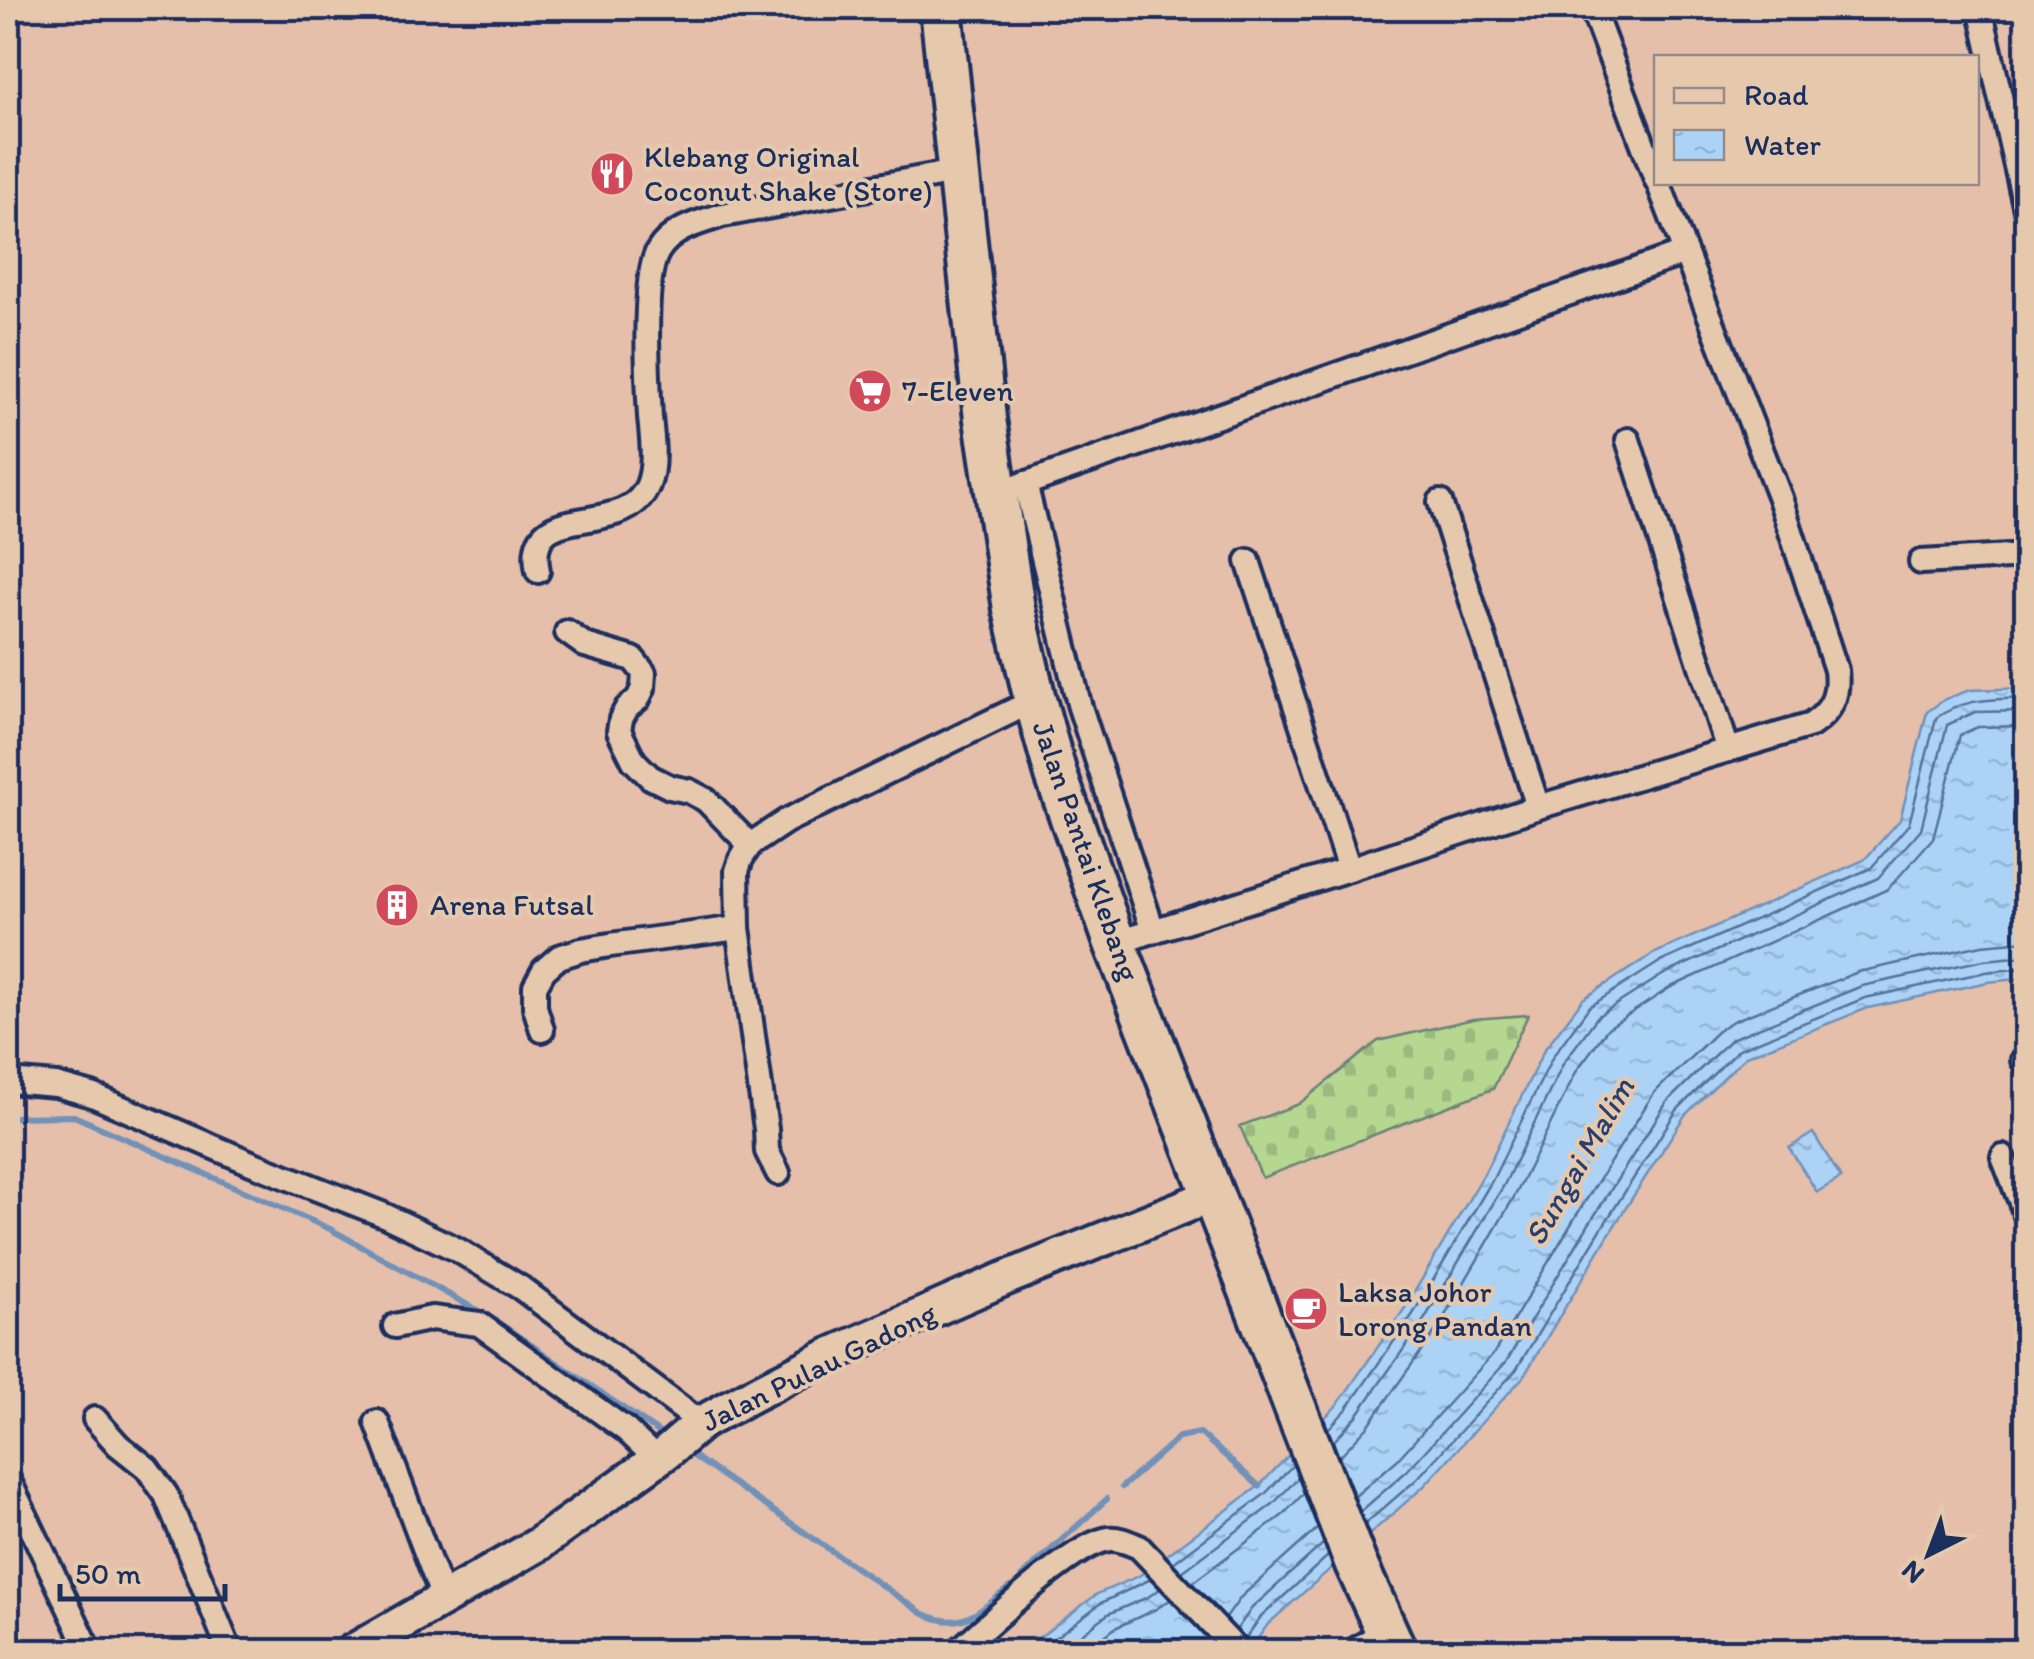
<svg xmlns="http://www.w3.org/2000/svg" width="2034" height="1659" font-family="Itim,sans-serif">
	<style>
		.cemetery { fill: url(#cemetery-stones); stroke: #688377; stroke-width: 2.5 }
		.water { fill: url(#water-ripples); stroke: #7291b9; stroke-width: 2.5 }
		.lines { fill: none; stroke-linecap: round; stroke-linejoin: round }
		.shore { stroke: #55719b; stroke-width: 2.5 }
		.stream { stroke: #7291b9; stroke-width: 6 }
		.minor-casing { stroke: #1b2f5e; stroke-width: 30 }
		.secondary-casing { stroke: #1b2f5e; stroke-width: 40 }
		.trunk-casing { stroke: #1b2f5e; stroke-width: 48 }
		.minor { stroke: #e6c9ad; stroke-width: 22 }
		.secondary { stroke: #e6c9ad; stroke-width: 32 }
		.trunk { stroke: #e6c9ad; stroke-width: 40 }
		.labels { text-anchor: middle; stroke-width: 8; stroke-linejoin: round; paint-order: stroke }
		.poi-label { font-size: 30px; fill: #1b2f5e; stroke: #e6c9ad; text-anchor: start }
		.street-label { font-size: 30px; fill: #1b2f5e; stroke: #e6c9ad }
		.water-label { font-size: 32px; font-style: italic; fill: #2a3f6d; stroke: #e6c9ad }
	</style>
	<defs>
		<pattern id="cemetery-stones" width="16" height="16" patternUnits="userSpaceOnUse" patternTransform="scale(2.5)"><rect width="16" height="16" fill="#b6d790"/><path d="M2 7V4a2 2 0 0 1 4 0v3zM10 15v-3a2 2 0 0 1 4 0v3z" fill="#9cb97f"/></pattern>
		<pattern id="water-ripples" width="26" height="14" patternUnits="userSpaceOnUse" patternTransform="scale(2.5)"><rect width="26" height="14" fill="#acd3f6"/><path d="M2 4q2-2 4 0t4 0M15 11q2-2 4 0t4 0" fill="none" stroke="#93b5d5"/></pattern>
	</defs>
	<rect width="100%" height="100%" fill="#e5bfaa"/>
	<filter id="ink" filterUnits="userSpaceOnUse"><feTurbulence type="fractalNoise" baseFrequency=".01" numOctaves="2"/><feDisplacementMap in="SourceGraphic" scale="20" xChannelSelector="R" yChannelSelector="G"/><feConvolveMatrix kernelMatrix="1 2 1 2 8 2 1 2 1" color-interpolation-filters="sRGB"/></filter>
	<g filter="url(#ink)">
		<polygon class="cemetery" points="1528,1015 1493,1089 1262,1178 1240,1126 1299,1104 1378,1041 1473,1019"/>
		<g class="water">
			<polygon points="2026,688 2026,978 1988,982 1868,1008 1746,1056 1685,1115 1608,1236 1524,1376 1423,1487 1268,1624 1249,1651 1015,1652 1044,1634 1097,1594 1139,1576 1259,1486 1338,1404 1405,1308 1484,1174 1544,1050 1583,999 1653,954 1864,860 1900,820 1927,712 1945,699 1970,690"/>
			<polygon points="1813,1133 1841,1178 1817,1192 1789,1148"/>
		</g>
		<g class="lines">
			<g class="shore">
				<path d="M 1328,1429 L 1346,1410 L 1413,1314 L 1493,1179 L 1553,1056 L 1589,1007 L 1658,963 L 1871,868 L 1909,824 L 1936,718 C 1967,697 1991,700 2026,698"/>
				<polyline points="1333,1442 1356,1417 1424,1320 1504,1185 1564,1062 1598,1016 1664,974 1878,878 1921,829 1947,725 1975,712 2026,711"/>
				<polyline points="1339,1457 1368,1426 1437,1329 1517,1192 1577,1070 1608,1028 1671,987 1888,889 1933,838 1960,735 1978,727 2026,726"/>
				<polyline points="1354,1497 1397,1460 1494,1353 1576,1216 1654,1093 1721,1028 1733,1021 1858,972 1982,945 2026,941"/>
				<polyline points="1360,1512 1407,1471 1506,1362 1589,1224 1667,1102 1731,1039 1862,986 1984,960 2026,956"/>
				<polyline points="1365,1524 1416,1480 1516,1370 1600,1231 1677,1110 1739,1049 1865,998 1986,972 2026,968"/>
				<polyline points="1173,1563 1265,1494 1293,1465"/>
				<polyline points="1182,1572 1273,1504 1298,1478"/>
				<polyline points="1192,1583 1283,1515 1304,1493"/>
				<polyline points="1226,1618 1241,1597 1318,1528"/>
				<polyline points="1237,1629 1252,1608 1324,1543"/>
				<polyline points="1245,1639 1261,1617 1329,1555"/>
				<polyline points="1036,1652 1101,1603 1151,1579"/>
				<polyline points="1058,1652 1108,1614 1148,1597 1160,1589"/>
				<polyline points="1084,1652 1115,1628 1156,1609 1170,1600"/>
			</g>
			<g class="stream">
				<polyline points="8,1117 74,1116 330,1229 493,1319 667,1438"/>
				<path d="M 686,1451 L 922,1613 C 964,1633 977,1612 1010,1587"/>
				<polyline points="1122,1487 1179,1437 1200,1433 1259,1486"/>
				<polyline points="1022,1576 1107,1499"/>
			</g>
			<defs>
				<g id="minor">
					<polyline points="1592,8 1656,179"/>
					<polyline points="1980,8 2026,210"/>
					<polyline points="1628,440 1728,750"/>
					<polyline points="1025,483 1079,704 1153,931"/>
					<polyline points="996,494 1684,253"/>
					<polyline points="1440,502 1538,807"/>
					<polyline points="1248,561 1349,869"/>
					<polyline points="1921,562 2026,556"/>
					<path d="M 538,571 C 522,495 625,542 648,485 C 656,464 652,439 650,417 C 648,383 642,277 658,251 C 671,229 700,222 723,215 L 960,171"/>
					<polyline points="567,632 585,645 633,659 644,673 643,688 638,699 627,708 621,719 619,731 634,761 650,777 670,787 689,791 706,800 750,845"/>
					<path d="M 1115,943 L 1349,869 L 1538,807 L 1811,725 C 1832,711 1839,695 1836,670 L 1780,498 L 1658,182"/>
					<polyline points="542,1030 535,1007 535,986 544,970 559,957 581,950 610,945 738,928"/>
					<polyline points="2023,1060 2026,1060"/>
					<polyline points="8,1081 56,1085 92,1095 251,1163 384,1215 456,1249 521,1288 701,1423"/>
					<polyline points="2003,1157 2026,1215"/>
					<polyline points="778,1173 767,1151 766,1129 738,928 737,871 741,859 750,845 786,821 1035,700"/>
					<polyline points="395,1326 432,1318 479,1324 626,1430 646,1449 650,1464"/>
					<polyline points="95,1419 118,1445 147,1468 166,1495 230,1652"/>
					<polyline points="377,1422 443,1598"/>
					<polyline points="8,1479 90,1652"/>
					<path d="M 957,1652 C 987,1626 1074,1543 1109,1539 C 1120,1538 1129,1543 1139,1547 L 1239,1652"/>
					<polyline points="1352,1652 1386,1630"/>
				</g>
				<polyline id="secondary" points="351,1652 539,1544 667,1452 701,1423 752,1395 830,1355 1004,1279 1213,1195"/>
				<polyline id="trunk" points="941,8 985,419 1014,609 1035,700 1056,775 1115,943 1356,1564 1396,1652"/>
			</defs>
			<use href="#minor" class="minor-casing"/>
			<use href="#secondary" class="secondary-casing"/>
			<use href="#trunk" class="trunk-casing"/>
			<use href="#minor" class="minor"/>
			<use href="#secondary" class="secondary"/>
			<use href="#trunk" class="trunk"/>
		</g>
	</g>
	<defs>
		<symbol id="restaurant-disc" viewBox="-11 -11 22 22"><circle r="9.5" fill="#d1495b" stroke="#e6c9ad"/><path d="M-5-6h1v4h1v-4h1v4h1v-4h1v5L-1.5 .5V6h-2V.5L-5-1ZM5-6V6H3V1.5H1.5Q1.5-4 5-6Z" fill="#fff"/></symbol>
		<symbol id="supermarket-disc" viewBox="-11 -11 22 22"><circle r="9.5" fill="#d1495b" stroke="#e6c9ad"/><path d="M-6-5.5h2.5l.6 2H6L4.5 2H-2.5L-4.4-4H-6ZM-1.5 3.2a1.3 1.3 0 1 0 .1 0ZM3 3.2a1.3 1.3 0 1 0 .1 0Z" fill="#fff"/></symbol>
		<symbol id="building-disc" viewBox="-11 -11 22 22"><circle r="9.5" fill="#d1495b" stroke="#e6c9ad"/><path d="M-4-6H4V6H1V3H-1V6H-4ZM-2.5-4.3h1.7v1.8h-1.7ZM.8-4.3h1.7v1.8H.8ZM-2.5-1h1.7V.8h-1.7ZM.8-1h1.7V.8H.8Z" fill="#fff"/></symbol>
		<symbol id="cafe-disc" viewBox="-11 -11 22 22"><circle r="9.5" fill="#d1495b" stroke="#e6c9ad"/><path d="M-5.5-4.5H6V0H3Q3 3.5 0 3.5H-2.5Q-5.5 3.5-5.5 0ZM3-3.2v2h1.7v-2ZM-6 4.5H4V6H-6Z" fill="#fff"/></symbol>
	</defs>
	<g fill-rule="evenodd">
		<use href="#restaurant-disc" x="587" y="149" width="50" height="50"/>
		<use href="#supermarket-disc" x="845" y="366" width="50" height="50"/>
		<use href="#building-disc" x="372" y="880" width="50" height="50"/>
		<use href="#cafe-disc" x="1281" y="1284" width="50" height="50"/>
	</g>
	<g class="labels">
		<g class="poi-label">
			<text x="644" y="167">Klebang Original<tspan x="644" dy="34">Coconut Shake (Store)</tspan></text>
			<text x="902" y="401">7-Eleven</text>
			<text x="430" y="915">Arena Futsal</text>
			<text x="1338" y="1302">Laksa Johor<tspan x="1338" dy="34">Lorong Pandan</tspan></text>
		</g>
		<g class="street-label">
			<text transform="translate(1086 851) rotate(71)" y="10">Jalan Pantai Klebang</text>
			<text transform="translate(819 1367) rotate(-26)" y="10">Jalan Pulau Gadong</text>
		</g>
		<g class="water-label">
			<text transform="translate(1579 1161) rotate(-60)" y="11">Sungai Malim</text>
		</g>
	</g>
	<rect width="2034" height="1659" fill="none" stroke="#e6c9ad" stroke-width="40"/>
	<rect x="20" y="20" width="1994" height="1619" fill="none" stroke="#1b2f5e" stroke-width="4" filter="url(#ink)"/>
	<rect x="1654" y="55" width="325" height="130" fill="#e6c9ad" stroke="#958b8d" stroke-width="2.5"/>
	<rect x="1674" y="88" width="50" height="15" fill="#e6c9ad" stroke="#958b8d" stroke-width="2.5"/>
	<text x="1744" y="105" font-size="30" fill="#1b2f5e">Road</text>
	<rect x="1674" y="130" width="50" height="30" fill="url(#water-ripples)" stroke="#958b8d" stroke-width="2.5"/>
	<text x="1744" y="155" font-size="30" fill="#1b2f5e">Water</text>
	<g transform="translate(1929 1554) rotate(222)" stroke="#e6c9ad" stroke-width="8" paint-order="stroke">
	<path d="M0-8L18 38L0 25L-18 38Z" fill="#1b2f5e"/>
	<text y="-15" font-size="28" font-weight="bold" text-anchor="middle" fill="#1b2f5e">N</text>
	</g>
	<path d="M60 1584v15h165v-15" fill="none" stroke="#1b2f5e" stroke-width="5"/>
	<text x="75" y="1584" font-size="30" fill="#1b2f5e" stroke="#e6c9ad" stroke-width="8" paint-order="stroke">50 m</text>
</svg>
